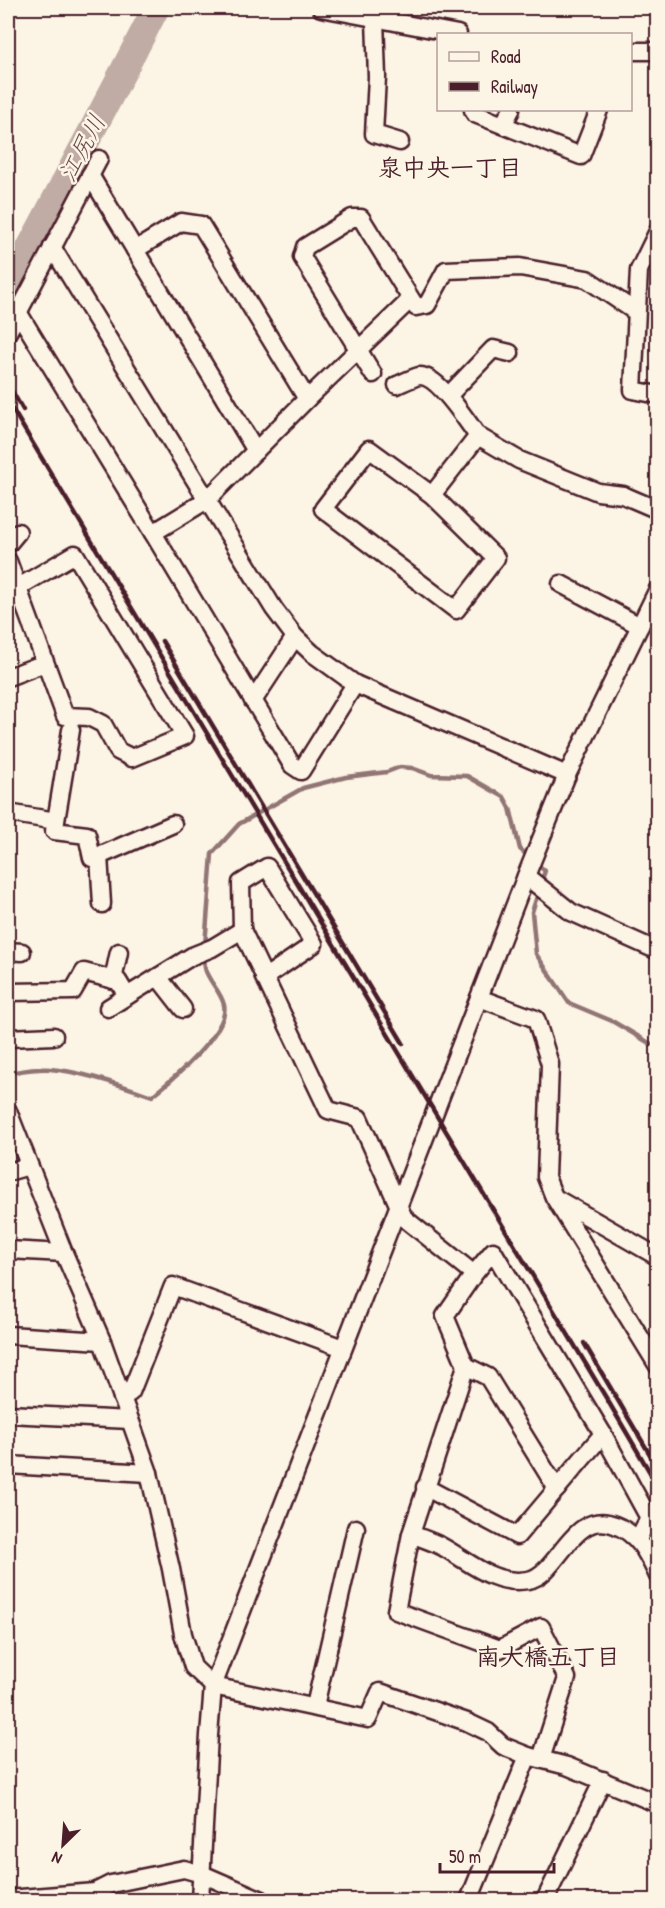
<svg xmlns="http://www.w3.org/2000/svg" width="665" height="1908" font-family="'Patrick Hand','Klee One',sans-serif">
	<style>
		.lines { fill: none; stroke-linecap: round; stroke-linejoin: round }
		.stream { stroke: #917474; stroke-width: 4.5 }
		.river { stroke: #c0aca5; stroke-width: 27 }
		.minor-casing { stroke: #4a1f2b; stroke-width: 21 }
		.minor { stroke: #fcf5e5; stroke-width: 16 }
		.rail { stroke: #4a1f2b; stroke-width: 4.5 }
		.labels { text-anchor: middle; stroke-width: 5; stroke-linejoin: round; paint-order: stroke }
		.water-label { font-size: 24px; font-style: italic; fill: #6d4950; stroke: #fcf5e5 }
		.neighbourhood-label { font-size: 24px; font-weight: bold; fill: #4a1f2b; stroke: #fcf5e5 }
	</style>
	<rect width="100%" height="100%" fill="#fcf5e5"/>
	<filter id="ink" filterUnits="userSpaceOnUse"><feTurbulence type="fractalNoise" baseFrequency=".0167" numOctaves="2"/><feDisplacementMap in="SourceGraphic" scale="12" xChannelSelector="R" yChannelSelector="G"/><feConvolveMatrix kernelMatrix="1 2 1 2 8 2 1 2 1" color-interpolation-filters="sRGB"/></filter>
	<g filter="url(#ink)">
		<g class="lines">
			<g class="stream">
				<polyline points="535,862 545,871 541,882"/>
				<polyline points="539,890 532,912 536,954 569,1003 612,1021 651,1044"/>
				<polyline points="205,946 212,854 239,824 303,788 346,777 387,772 400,767 412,768 431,775 467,776 504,797 510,808 520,849 529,857"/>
				<path d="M 8,1073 C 21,1071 37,1068 50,1069 C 80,1071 124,1086 152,1096 C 171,1081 230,1031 224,1005 C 221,991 207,980 205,968 C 204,964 205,959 205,955"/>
			</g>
			<path class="river" d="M 8,289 C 57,195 108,102 156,8"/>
			<defs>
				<g id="minor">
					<polyline points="321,8 458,34"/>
					<polyline points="375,19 377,77 374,134 400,142"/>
					<polyline points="630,51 658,51"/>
					<polyline points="473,110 475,114 581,156 599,110"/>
					<polyline points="503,125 511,110"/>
					<polyline points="90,175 256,451"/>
					<polyline points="658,231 639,270 633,390 658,395"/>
					<polyline points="52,247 274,609 295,637 312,653 355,684 567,775"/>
					<polyline points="135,250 181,222 201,225 307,399"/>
					<polyline points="18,312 153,533 292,765 301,771 355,684"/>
					<polyline points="8,332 99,159"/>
					<polyline points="373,374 302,257 305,247 352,218 361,218 416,307 427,305 446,270 520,267 587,279 636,312"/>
					<path d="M 397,385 C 404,382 412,378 419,376 C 438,374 467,422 478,436"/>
					<polyline points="448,396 493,349 510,353"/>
					<polygon points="369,449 432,495 496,558 456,610 323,509"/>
					<polyline points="432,495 478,436 519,460 598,492 623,495 658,510"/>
					<polyline points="153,533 207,500 307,399 410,300"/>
					<polyline points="8,544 18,532"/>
					<polyline points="8,561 65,716 89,717 103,724 118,751 132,758 185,736 75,554 17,588"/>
					<polyline points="561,584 640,626"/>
					<polyline points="8,677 45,663"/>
					<polyline points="253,701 295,637"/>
					<polyline points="8,813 56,821 54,831 87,835 92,858 99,856 102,904"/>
					<polyline points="56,821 71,730"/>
					<polyline points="99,856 173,824"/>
					<polyline points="526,876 571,912 658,951"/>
					<polyline points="242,930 241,883 267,867 314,944 264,978"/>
					<polyline points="8,951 22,952"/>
					<polyline points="158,977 183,1009"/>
					<polyline points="113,980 119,952"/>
					<polyline points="8,992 73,991 84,972 118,981 127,996 192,956 212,948 242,930 328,1110 359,1118 404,1218 474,1274"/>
					<polyline points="479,998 536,1019 550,1064 546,1177 554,1197 658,1366"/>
					<polyline points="108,1008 127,996"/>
					<polyline points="8,1038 54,1036"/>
					<polyline points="8,1111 64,1253 102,1341 149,1473 171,1569 183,1634 193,1667 213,1686 368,1719 380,1692 467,1722 488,1732 503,1746 528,1756 567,1766 658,1804"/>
					<polyline points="8,1172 29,1166"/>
					<polyline points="557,1199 658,1257"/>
					<polyline points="8,1250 64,1253"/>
					<polyline points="8,1335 102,1341"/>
					<polyline points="466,1366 488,1377 557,1489"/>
					<polyline points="122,1398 131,1392 173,1286 343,1348"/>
					<polyline points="8,1414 130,1420"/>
					<polyline points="603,1434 649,1518 638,1539"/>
					<polyline points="8,1465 149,1473"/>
					<path d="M 425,1487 L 517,1536 L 603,1434 L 493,1251 L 474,1274 L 445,1316 L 466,1366 L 411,1534 C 421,1538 431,1541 441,1546 C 469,1561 493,1586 528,1580 C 559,1575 572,1508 615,1525 C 639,1534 648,1555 658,1576"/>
					<polyline points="411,1534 396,1611 500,1649 541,1627 567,1678 541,1759"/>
					<polyline points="315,1706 356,1528"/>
					<polyline points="8,1899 95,1892 111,1884 184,1869 202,1874 262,1900"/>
					<polyline points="200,1900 209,1735 213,1686 526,876 567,775 658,589"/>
					<polyline points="469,1900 528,1756"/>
					<polyline points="545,1900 603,1780"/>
				</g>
			</defs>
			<use href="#minor" class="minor-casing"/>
			<use href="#minor" class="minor"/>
			<g class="rail">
				<polyline points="8,384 23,410"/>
				<polyline points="8,402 608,1401 658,1486"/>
				<polyline points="162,641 403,1043"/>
				<polyline points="584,1343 658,1468"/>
			</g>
		</g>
	</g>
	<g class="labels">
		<g class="water-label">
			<text transform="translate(82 148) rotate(-62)" y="8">江尻川</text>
		</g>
		<g class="neighbourhood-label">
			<text x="450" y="176">泉中央一丁目</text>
			<text x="548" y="1665">南大橋五丁目</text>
		</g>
	</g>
	<rect width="665" height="1908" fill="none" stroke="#fcf5e5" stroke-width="30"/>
	<rect x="15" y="15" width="635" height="1878" fill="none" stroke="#4a1f2b" stroke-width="2" filter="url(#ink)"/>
	<rect x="437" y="33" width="195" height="78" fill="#fcf5e5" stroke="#b59f9b" stroke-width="1.5"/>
	<rect x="449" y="52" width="30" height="9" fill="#fcf5e5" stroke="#b59f9b" stroke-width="1.5"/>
	<text x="491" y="63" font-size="18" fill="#4a1f2b">Road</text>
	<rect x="449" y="82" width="30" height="9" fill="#4a1f2b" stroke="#b59f9b" stroke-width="1.5"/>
	<text x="491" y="93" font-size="18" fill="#4a1f2b">Railway</text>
	<g transform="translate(63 1845) rotate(205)" stroke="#fcf5e5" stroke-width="4.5" paint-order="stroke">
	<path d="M0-4.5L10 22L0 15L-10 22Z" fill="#4a1f2b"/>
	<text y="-9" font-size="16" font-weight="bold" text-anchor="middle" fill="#4a1f2b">N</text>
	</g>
	<path d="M440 1863v9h114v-9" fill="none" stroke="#4a1f2b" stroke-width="3"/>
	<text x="449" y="1863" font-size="18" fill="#4a1f2b" stroke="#fcf5e5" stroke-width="4.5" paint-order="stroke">50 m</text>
</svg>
